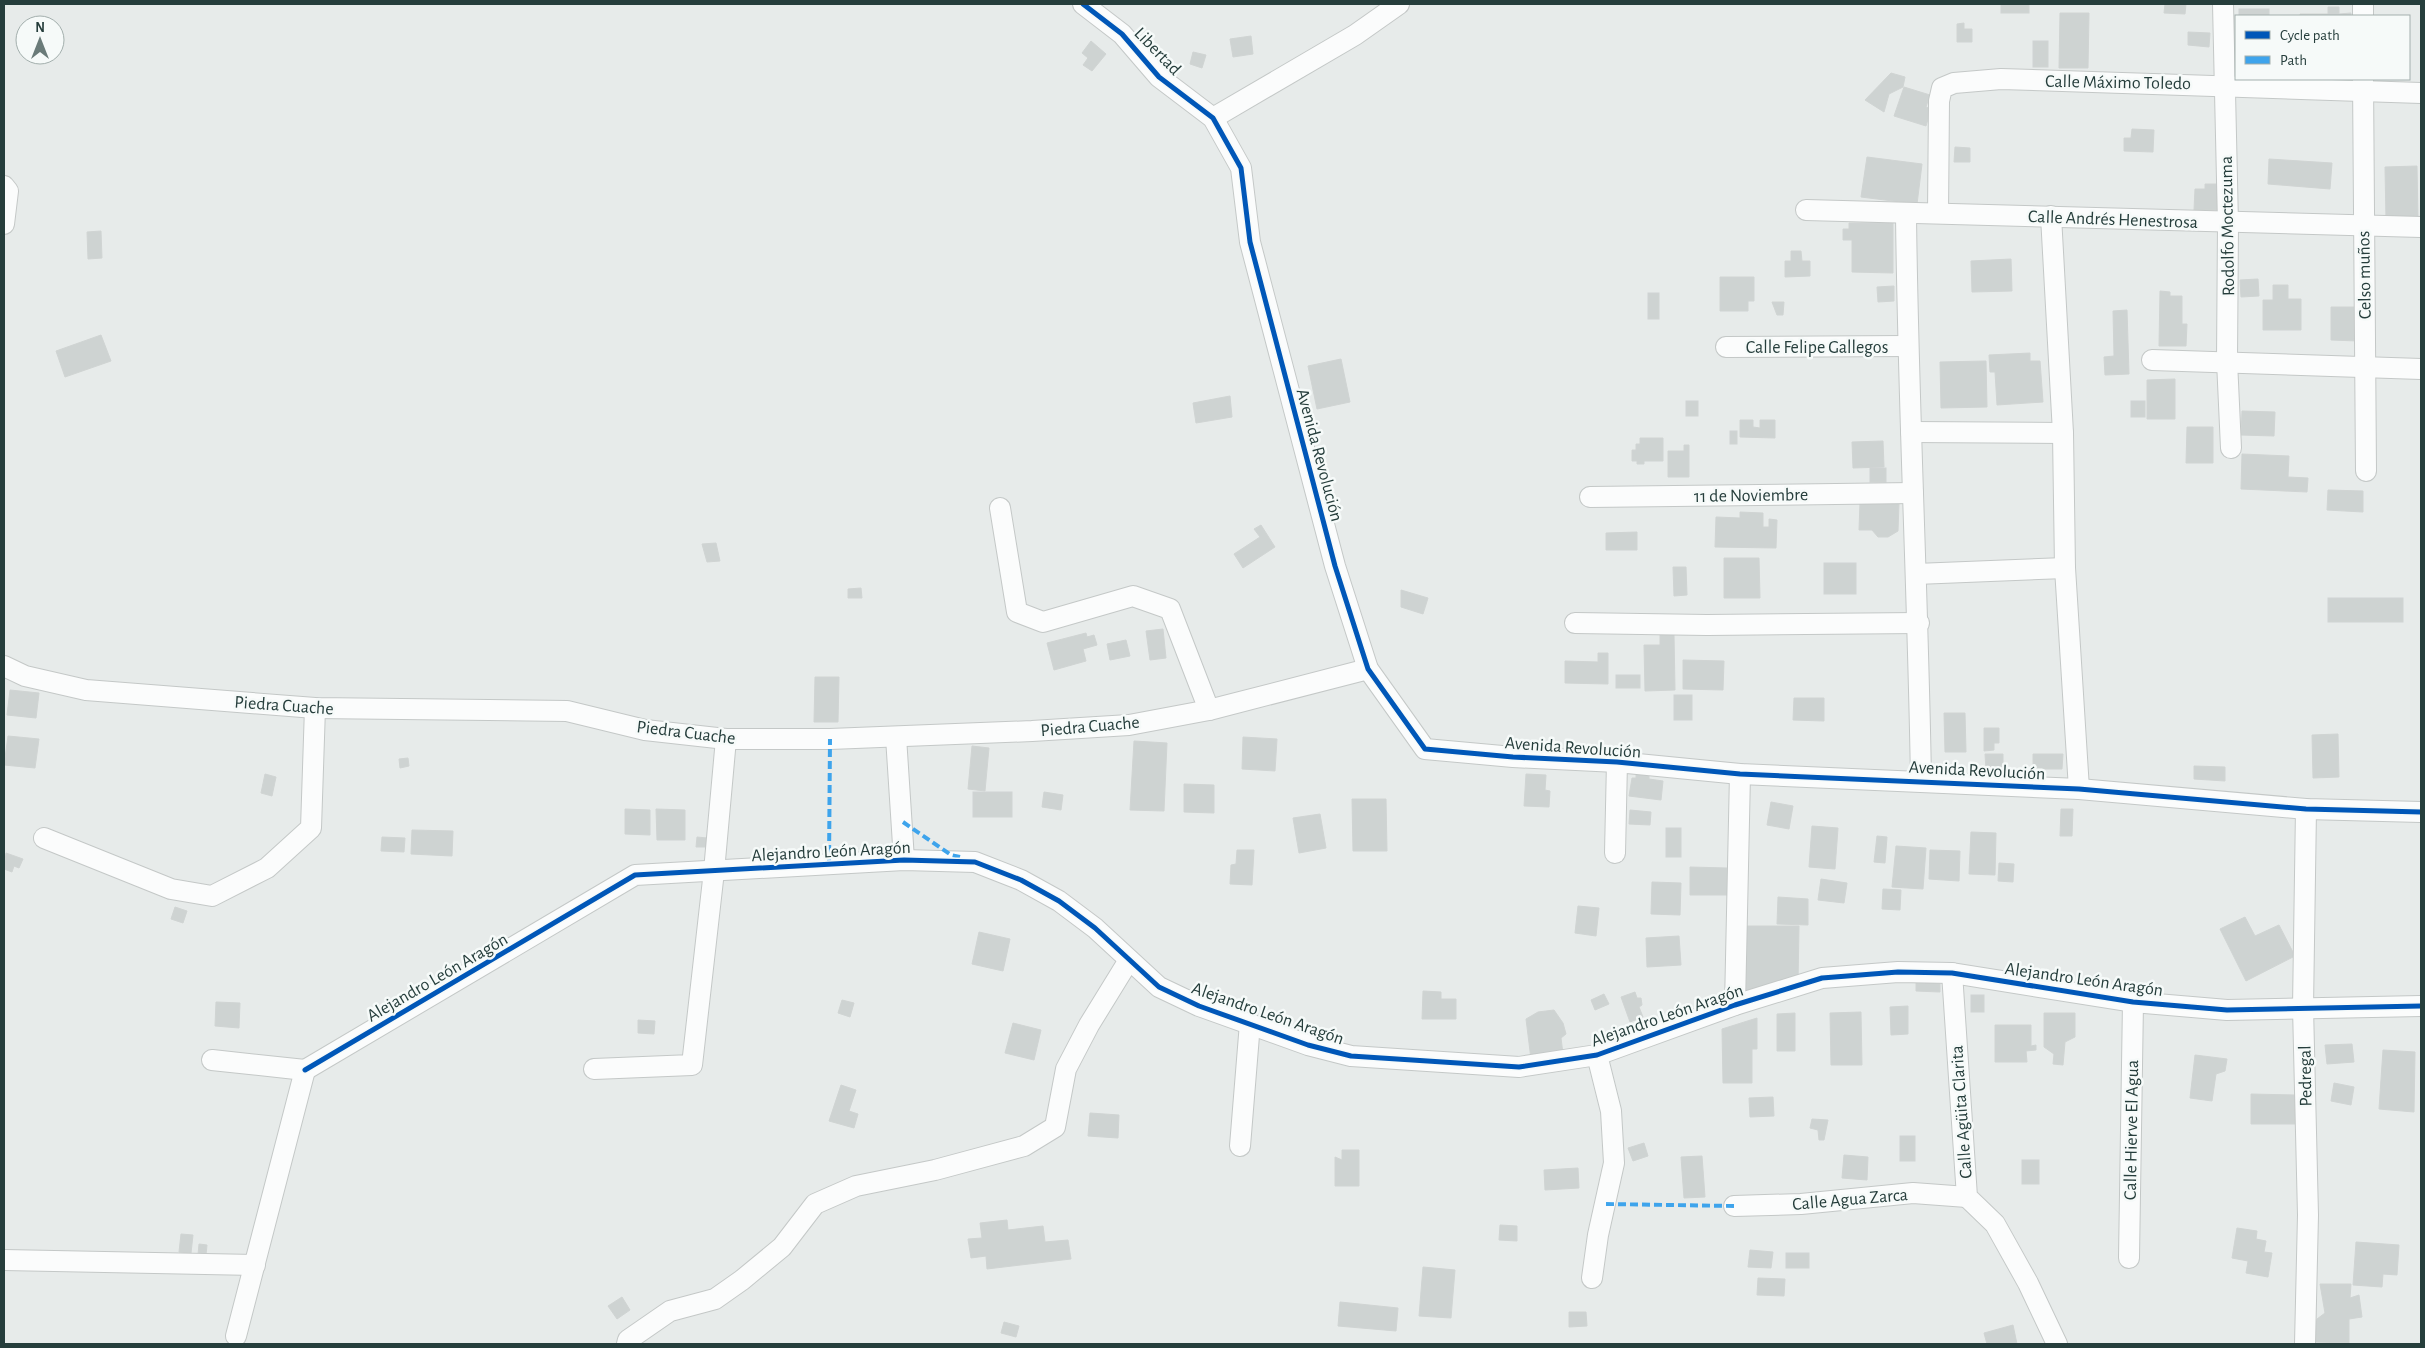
<svg xmlns="http://www.w3.org/2000/svg" width="2425" height="1348" font-family="'Alegreya Sans',sans-serif">
	<style>
		.building { fill: #ced3d2; stroke: #d0d4d3 }
		.lines { fill: none; stroke-linecap: round; stroke-linejoin: round }
		.minor-casing { stroke: #c4c8c7; stroke-width: 22 }
		.minor { stroke: #fbfcfc; stroke-width: 20 }
		.quiet { stroke: #3ea4ec; stroke-width: 4; stroke-dasharray: 8 4; stroke-linecap: butt }
		.cycleway-casing { stroke: #f6faf9; stroke-width: 8 }
		.cycleway { stroke: #0057b8; stroke-width: 5 }
		.labels { text-anchor: middle; stroke-width: 5; stroke-linejoin: round; paint-order: stroke }
		.street-label { font-size: 18px; fill: #263e3c; stroke: #f6faf9 }
	</style>
	<rect width="100%" height="100%" fill="#e7ebea"/>
	<g class="building">
		<rect x="2001" y="4" width="28" height="9"/>
		<polygon points="2165,4 2186,4 2185,14 2164,13"/>
		<polygon points="2328,7 2339,7 2339,14 2351,13 2351,16 2300,16 2300,14 2328,14"/>
		<rect x="2239" y="9" width="30" height="7"/>
		<polygon points="2060,13 2089,13 2088,68 2059,68"/>
		<polygon points="1964,23 1964,29 1972,29 1972,42 1957,42 1957,24"/>
		<polygon points="2188,32 2210,33 2209,47 2188,45"/>
		<polygon points="1251,36 1253,54 1233,57 1230,39"/>
		<polygon points="1091,41 1106,54 1092,71 1083,65 1088,58 1082,53"/>
		<rect x="2033" y="41" width="15" height="26"/>
		<polygon points="1193,52 1206,55 1202,68 1190,64"/>
		<polygon points="1891,73 1905,77 1903,87 1889,94 1884,112 1865,100"/>
		<polygon points="1904,87 1930,95 1926,107 1931,109 1926,126 1894,116"/>
		<polygon points="2132,129 2154,130 2153,152 2124,151 2124,138 2131,138"/>
		<polygon points="1955,147 1970,148 1970,162 1954,162"/>
		<polygon points="1867,157 1922,164 1917,204 1861,197"/>
		<polygon points="2269,159 2332,163 2330,189 2268,184"/>
		<polygon points="2417,166 2418,220 2386,220 2385,167"/>
		<polygon points="2205,184 2217,184 2217,210 2194,210 2195,189 2205,189"/>
		<polygon points="1849,223 1893,223 1893,273 1852,272 1852,240 1843,240 1843,229 1849,229"/>
		<polygon points="101,231 102,258 88,259 87,232"/>
		<polygon points="1791,251 1801,251 1802,261 1810,261 1810,276 1785,277 1785,261 1791,261"/>
		<polygon points="2011,259 2012,291 1972,292 1971,261"/>
		<polygon points="1720,277 1754,277 1754,301 1748,301 1748,311 1720,311"/>
		<polygon points="2258,279 2259,296 2241,297 2240,280"/>
		<polygon points="2273,285 2288,285 2288,299 2301,299 2301,330 2263,330 2263,300 2273,300"/>
		<polygon points="1894,286 1894,301 1878,302 1877,287"/>
		<polygon points="2160,291 2170,292 2170,296 2182,296 2182,324 2187,324 2186,346 2159,346"/>
		<rect x="1648" y="293" width="11" height="26"/>
		<polygon points="1772,302 1784,302 1783,315 1777,315"/>
		<polygon points="2331,307 2359,307 2358,341 2331,340"/>
		<polygon points="2127,310 2129,374 2105,375 2104,357 2114,356 2113,311"/>
		<polygon points="101,335 111,361 65,377 56,351"/>
		<polygon points="2030,353 2030,361 2040,361 2043,402 1997,405 1995,372 1990,372 1989,355"/>
		<polygon points="1341,359 1350,402 1317,409 1308,366"/>
		<polygon points="1986,361 1987,407 1941,408 1940,362"/>
		<polygon points="2175,379 2175,419 2147,419 2147,380"/>
		<polygon points="1230,396 1232,417 1196,423 1193,403"/>
		<rect x="1686" y="401" width="12" height="15"/>
		<rect x="2131" y="401" width="14" height="16"/>
		<polygon points="2242,411 2275,412 2274,436 2241,435"/>
		<polygon points="1740,420 1753,420 1753,427 1760,428 1760,420 1775,420 1775,438 1740,437"/>
		<polygon points="2187,427 2213,427 2213,463 2186,463"/>
		<rect x="1730" y="431" width="7" height="13"/>
		<polygon points="1640,438 1663,438 1663,461 1644,461 1644,464 1637,464 1637,461 1632,461 1632,450 1636,450 1636,444 1640,444"/>
		<polygon points="1883,441 1884,467 1853,468 1852,442"/>
		<polygon points="1684,445 1689,445 1689,477 1668,477 1668,451 1684,451"/>
		<polygon points="2242,454 2289,456 2288,477 2308,478 2307,492 2241,489"/>
		<rect x="1870" y="468" width="16" height="14"/>
		<polygon points="2328,490 2363,491 2363,512 2327,510"/>
		<polygon points="1860,502 1899,504 1898,531 1888,537 1878,537 1872,530 1859,530"/>
		<polygon points="1740,512 1763,513 1763,527 1769,527 1769,519 1777,520 1776,548 1715,547 1716,517 1740,518"/>
		<polygon points="1261,525 1275,547 1243,568 1234,554 1260,537 1254,529"/>
		<polygon points="1637,532 1637,550 1606,550 1606,533"/>
		<polygon points="716,543 720,561 707,562 702,544"/>
		<polygon points="1724,558 1759,558 1760,598 1724,598"/>
		<rect x="1824" y="563" width="32" height="31"/>
		<polygon points="1673,567 1686,567 1687,595 1674,596"/>
		<polygon points="861,588 862,598 848,598 848,589"/>
		<polygon points="1401,590 1428,598 1423,614 1401,607"/>
		<rect x="2328" y="598" width="75" height="24"/>
		<polygon points="1163,629 1166,658 1150,660 1146,631"/>
		<polygon points="1660,631 1670,631 1674,635 1675,690 1645,691 1644,645 1660,645"/>
		<polygon points="1086,633 1087,637 1094,635 1097,645 1083,649 1086,661 1054,670 1047,643"/>
		<polygon points="1126,640 1130,656 1110,660 1107,644"/>
		<polygon points="1598,653 1608,653 1608,684 1565,683 1565,661 1598,662"/>
		<polygon points="1683,660 1724,661 1723,690 1683,689"/>
		<rect x="1616" y="675" width="24" height="13"/>
		<polygon points="815,677 839,677 838,722 814,722"/>
		<polygon points="10,690 39,693 36,718 7,715"/>
		<rect x="1674" y="695" width="18" height="25"/>
		<polygon points="1794,698 1824,698 1824,721 1793,720"/>
		<polygon points="1944,713 1965,713 1966,752 1945,752"/>
		<polygon points="1984,728 1999,728 1999,743 1994,743 1994,750 1984,751"/>
		<polygon points="2338,734 2339,777 2313,778 2312,735"/>
		<polygon points="8,736 39,739 35,768 4,765"/>
		<polygon points="1243,737 1277,739 1275,771 1242,769"/>
		<polygon points="1134,741 1167,743 1164,811 1130,810"/>
		<polygon points="972,746 989,748 985,791 968,789"/>
		<polygon points="1985,754 2003,754 2003,770 1986,770"/>
		<polygon points="2033,754 2063,754 2062,769 2033,769"/>
		<polygon points="408,758 409,766 400,768 399,759"/>
		<polygon points="2194,766 2225,767 2225,781 2194,779"/>
		<polygon points="265,774 276,777 272,796 261,793"/>
		<polygon points="1526,774 1546,775 1545,790 1550,791 1549,807 1524,806"/>
		<polygon points="1636,774 1649,776 1649,779 1663,781 1661,800 1629,796 1632,778 1636,778"/>
		<polygon points="1184,784 1214,785 1214,813 1184,812"/>
		<rect x="973" y="792" width="39" height="25"/>
		<polygon points="1044,792 1063,795 1061,810 1042,807"/>
		<polygon points="1352,799 1386,799 1387,851 1353,851"/>
		<polygon points="1771,802 1793,806 1789,829 1767,825"/>
		<polygon points="625,809 650,810 650,835 625,834"/>
		<polygon points="656,809 685,810 685,840 657,840"/>
		<polygon points="2061,809 2073,809 2072,836 2060,836"/>
		<polygon points="1630,810 1651,812 1650,825 1629,824"/>
		<polygon points="1320,814 1326,848 1299,853 1293,818"/>
		<polygon points="1812,826 1838,828 1835,869 1809,867"/>
		<rect x="1666" y="828" width="15" height="29"/>
		<polygon points="412,830 453,831 452,856 411,854"/>
		<polygon points="1971,832 1996,833 1995,875 1969,874"/>
		<polygon points="1877,836 1887,837 1885,863 1874,862"/>
		<polygon points="382,837 405,838 404,852 381,851"/>
		<polygon points="697,837 707,838 707,847 696,847"/>
		<polygon points="1896,846 1926,848 1923,889 1892,887"/>
		<polygon points="1237,850 1254,850 1252,885 1230,884 1231,865 1236,864"/>
		<polygon points="1930,850 1960,851 1959,881 1929,879"/>
		<polygon points="6,853 23,859 19,868 14,866 12,872 4,869"/>
		<polygon points="1999,863 2014,864 2013,882 1998,881"/>
		<polygon points="1690,867 1727,868 1727,895 1690,895"/>
		<polygon points="1821,879 1847,883 1844,903 1818,900"/>
		<polygon points="1652,882 1681,883 1680,915 1651,914"/>
		<polygon points="1883,889 1901,890 1900,910 1882,909"/>
		<polygon points="1778,897 1808,899 1808,925 1777,924"/>
		<polygon points="1578,906 1599,908 1596,936 1575,933"/>
		<polygon points="175,907 187,911 183,923 171,919"/>
		<polygon points="2245,917 2255,936 2279,925 2295,956 2246,981 2220,929"/>
		<polygon points="1747,926 1799,926 1798,983 1746,997"/>
		<polygon points="979,932 1010,939 1003,971 972,964"/>
		<polygon points="1679,936 1681,965 1647,967 1646,938"/>
		<polygon points="1916,983 1940,984 1940,992 1916,991"/>
		<polygon points="1423,991 1441,992 1441,999 1456,999 1456,1019 1422,1019"/>
		<polygon points="1635,992 1637,998 1641,998 1642,1005 1639,1007 1643,1017 1630,1022 1621,997"/>
		<polygon points="1604,994 1609,1004 1595,1010 1591,1000"/>
		<rect x="1971" y="995" width="13" height="17"/>
		<polygon points="842,1000 854,1003 850,1017 838,1013"/>
		<polygon points="216,1002 240,1003 239,1028 215,1026"/>
		<polygon points="1908,1006 1908,1034 1891,1035 1890,1007"/>
		<polygon points="1554,1010 1563,1023 1566,1034 1561,1038 1563,1054 1531,1059 1526,1019 1538,1012"/>
		<polygon points="1861,1012 1862,1065 1831,1065 1830,1013"/>
		<polygon points="1795,1013 1795,1051 1777,1051 1777,1014"/>
		<polygon points="2044,1013 2075,1013 2075,1037 2065,1042 2063,1065 2053,1064 2054,1054 2044,1047"/>
		<polygon points="1757,1018 1757,1049 1752,1049 1752,1083 1723,1083 1722,1029"/>
		<polygon points="638,1020 655,1021 654,1034 638,1033"/>
		<polygon points="1013,1023 1041,1030 1034,1060 1005,1053"/>
		<polygon points="1995,1025 2031,1025 2031,1046 2036,1045 2036,1050 2026,1051 2027,1062 1995,1062"/>
		<polygon points="2352,1044 2354,1062 2327,1064 2325,1045"/>
		<polygon points="2383,1050 2415,1052 2414,1112 2379,1109"/>
		<polygon points="2195,1055 2227,1059 2225,1071 2216,1074 2212,1101 2190,1098"/>
		<polygon points="2334,1083 2354,1087 2351,1105 2331,1101"/>
		<polygon points="841,1085 856,1090 849,1111 858,1114 854,1128 829,1121"/>
		<polygon points="2251,1094 2295,1095 2295,1124 2251,1124"/>
		<polygon points="1773,1097 1774,1116 1750,1117 1749,1098"/>
		<polygon points="1090,1113 1119,1115 1118,1138 1088,1136"/>
		<polygon points="1812,1119 1828,1120 1824,1140 1819,1140 1818,1130 1810,1128"/>
		<rect x="1900" y="1136" width="15" height="25"/>
		<polygon points="1644,1143 1648,1156 1633,1161 1628,1148"/>
		<polygon points="1342,1150 1359,1150 1359,1186 1335,1186 1335,1157 1342,1160"/>
		<polygon points="1844,1155 1868,1157 1867,1180 1842,1178"/>
		<polygon points="1702,1156 1705,1197 1684,1198 1681,1157"/>
		<rect x="2022" y="1160" width="17" height="24"/>
		<polygon points="1578,1168 1579,1188 1545,1190 1544,1170"/>
		<polygon points="1007,1220 1008,1230 1043,1226 1045,1242 1068,1240 1071,1259 987,1269 986,1256 971,1258 968,1239 982,1238 980,1223"/>
		<polygon points="1500,1225 1517,1226 1517,1241 1499,1240"/>
		<polygon points="2237,1228 2257,1231 2256,1239 2266,1241 2264,1252 2272,1253 2268,1277 2246,1273 2248,1261 2232,1258"/>
		<polygon points="181,1234 193,1235 191,1253 179,1252"/>
		<polygon points="2356,1242 2399,1245 2397,1275 2383,1274 2382,1287 2353,1285"/>
		<polygon points="199,1244 207,1245 206,1255 198,1255"/>
		<polygon points="1750,1250 1773,1252 1771,1268 1748,1267"/>
		<rect x="1786" y="1253" width="23" height="15"/>
		<polygon points="1423,1267 1455,1270 1451,1318 1419,1316"/>
		<polygon points="1758,1278 1785,1279 1784,1296 1757,1295"/>
		<polygon points="2320,1284 2351,1284 2350,1298 2359,1295 2362,1317 2349,1319 2349,1343 2314,1342 2317,1319 2325,1313"/>
		<polygon points="622,1297 630,1310 617,1319 608,1306"/>
		<polygon points="1340,1302 1398,1308 1396,1331 1338,1326"/>
		<polygon points="1569,1312 1586,1312 1587,1326 1569,1327"/>
		<polygon points="1004,1322 1019,1326 1016,1337 1001,1333"/>
		<polygon points="2013,1325 2017,1344 1987,1344 1984,1333"/>
	</g>
	<g class="lines">
		<defs>
			<g id="minor">
				<polyline points="1083,4 1122,34 1159,77 1213,118 1241,168 1250,242 1335,566 1368,669 1425,749 1513,757 1617,762 1740,774 2079,789 2306,809 2421,812"/>
				<polyline points="2223,4 2228,224 2227,361 2231,448"/>
				<polyline points="2363,16 2363,4"/>
				<polyline points="2363,79 2366,471"/>
				<polyline points="1213,118 1355,35 1399,4"/>
				<polyline points="4,186 8,191 4,224"/>
				<polyline points="1806,210 2421,227"/>
				<polyline points="1938,213 1939,101 1942,88 1954,83 2001,79 2421,93"/>
				<path d="M 1906,214 C 1908,403 1918,592 1921,781"/>
				<polyline points="2051,216 2063,433 2065,568 2079,789"/>
				<polyline points="1726,347 1907,346"/>
				<polyline points="2152,360 2421,369"/>
				<polyline points="1911,432 2063,433"/>
				<polyline points="1590,497 1913,493"/>
				<polyline points="1000,508 1017,612 1043,622 1133,596 1170,609 1209,710"/>
				<polyline points="1916,574 2065,568"/>
				<polyline points="1575,623 1707,625 1919,623"/>
				<polyline points="4,666 25,676 86,690 315,708 567,711 645,730 726,739 830,739 1032,731 1129,725 1209,710 1368,669"/>
				<polyline points="896,737 904,860"/>
				<polyline points="44,838 171,889 212,896 267,868 311,828 315,708"/>
				<polyline points="1615,853 1617,762"/>
				<polyline points="1952,973 1967,1197 1995,1224 2028,1283 2057,1344"/>
				<polyline points="1735,1005 1740,774"/>
				<polyline points="212,1060 305,1070"/>
				<polyline points="594,1069 692,1065 714,871 726,739"/>
				<polyline points="305,1070 635,875 904,860 975,862 1021,880 1059,901 1095,928 1159,987 1199,1006 1308,1045 1351,1056 1519,1067 1597,1055 1735,1005 1822,978 1898,972 1952,973 2133,1002 2227,1010 2421,1006"/>
				<polyline points="1240,1146 1250,1023"/>
				<polyline points="1734,1206 1801,1204 1913,1193 1967,1197"/>
				<polyline points="2129,1258 2133,1002"/>
				<polyline points="4,1260 255,1265"/>
				<polyline points="1592,1278 1598,1235 1614,1163 1611,1111 1597,1055"/>
				<polyline points="236,1336 305,1070"/>
				<polyline points="627,1344 628,1340 670,1311 715,1299 742,1280 782,1247 815,1204 856,1186 935,1170 1024,1146 1055,1127 1066,1069 1089,1025 1129,960"/>
				<polyline points="2305,1344 2308,1215 2303,1007 2306,809"/>
			</g>
		</defs>
		<use href="#minor" class="minor-casing"/>
		<use href="#minor" class="minor"/>
		<g class="quiet">
			<polyline points="903,822 951,855 960,857"/>
			<polyline points="829,865 830,739"/>
			<polyline points="1606,1204 1734,1206"/>
		</g>
		<defs>
			<g id="cycleway">
				<polyline points="1083,4 1122,34 1159,77 1213,118 1241,168 1250,242 1335,566 1368,669 1425,749 1513,757 1617,762 1740,774 2079,789 2306,809 2421,812"/>
				<polyline points="305,1070 635,875 904,860 975,862 1021,880 1059,901 1095,928 1159,987 1199,1006 1308,1045 1351,1056 1519,1067 1597,1055 1735,1005 1822,978 1898,972 1952,973 2133,1002 2227,1010 2421,1006"/>
			</g>
		</defs>
		<use href="#cycleway" class="cycleway-casing"/>
		<use href="#cycleway" class="cycleway"/>
	</g>
	<g class="labels">
		<g class="street-label">
			<text transform="translate(1158 51) rotate(46)" y="6">Libertad</text>
			<text transform="translate(2118 82) rotate(1)" y="6">Calle Máximo Toledo</text>
			<text transform="translate(2113 219) rotate(2)" y="6">Calle Andrés Henestrosa</text>
			<text transform="translate(2227 226) rotate(-91)" y="6">Rodolfo Moctezuma</text>
			<text transform="translate(2364 275) rotate(-91)" y="6">Celso muños</text>
			<text x="1817" y="353">Calle Felipe Gallegos</text>
			<text transform="translate(1320 455) rotate(75)" y="6">Avenida Revolución</text>
			<text transform="translate(1751 495) rotate(-1)" y="6">11 de Noviembre</text>
			<text transform="translate(284 705) rotate(4)" y="6">Piedra Cuache</text>
			<text transform="translate(1090 726) rotate(-5)" y="6">Piedra Cuache</text>
			<text transform="translate(686 732) rotate(7)" y="6">Piedra Cuache</text>
			<text transform="translate(1573 747) rotate(4)" y="6">Avenida Revolución</text>
			<text transform="translate(1977 770) rotate(3)" y="6">Avenida Revolución</text>
			<text transform="translate(831 851) rotate(-3)" y="6">Alejandro León Aragón</text>
			<text transform="translate(437 977) rotate(-30)" y="6">Alejandro León Aragón</text>
			<text transform="translate(2084 979) rotate(8)" y="6">Alejandro León Aragón</text>
			<text transform="translate(1268 1013) rotate(19)" y="6">Alejandro León Aragón</text>
			<text transform="translate(1667 1015) rotate(-19)" y="6">Alejandro León Aragón</text>
			<text transform="translate(2305 1076) rotate(-91)" y="6">Pedregal</text>
			<text transform="translate(1961 1112) rotate(-94)" y="6">Calle Agüita Clarita</text>
			<text transform="translate(2131 1130) rotate(-89)" y="6">Calle Hierve El Agua</text>
			<text transform="translate(1850 1199) rotate(-5)" y="6">Calle Agua Zarca</text>
		</g>
	</g>
	<rect width="2425" height="1348" fill="none" stroke="#263e3c" stroke-width="10"/>
	<rect x="2235" y="15" width="175" height="65" fill="#f6faf9" stroke="#a3afad"/>
	<rect x="2245" y="31" width="25" height="8" fill="#0057b8" stroke="#a3afad"/>
	<text x="2280" y="40" font-size="15" fill="#263e3c">Cycle path</text>
	<rect x="2245" y="56" width="25" height="8" fill="#3ea4ec" stroke="#a3afad"/>
	<text x="2280" y="65" font-size="15" fill="#263e3c">Path</text>
	<g transform="translate(40 40)"><circle r="24" fill="#f6faf9" stroke="#a3afad"/>
	<path d="M0-4L9 19L0 12L-9 19Z" fill="#6a7b79"/>
	<text y="-8" font-size="14" font-weight="bold" text-anchor="middle" fill="#263e3c">N</text>
	</g>
</svg>
